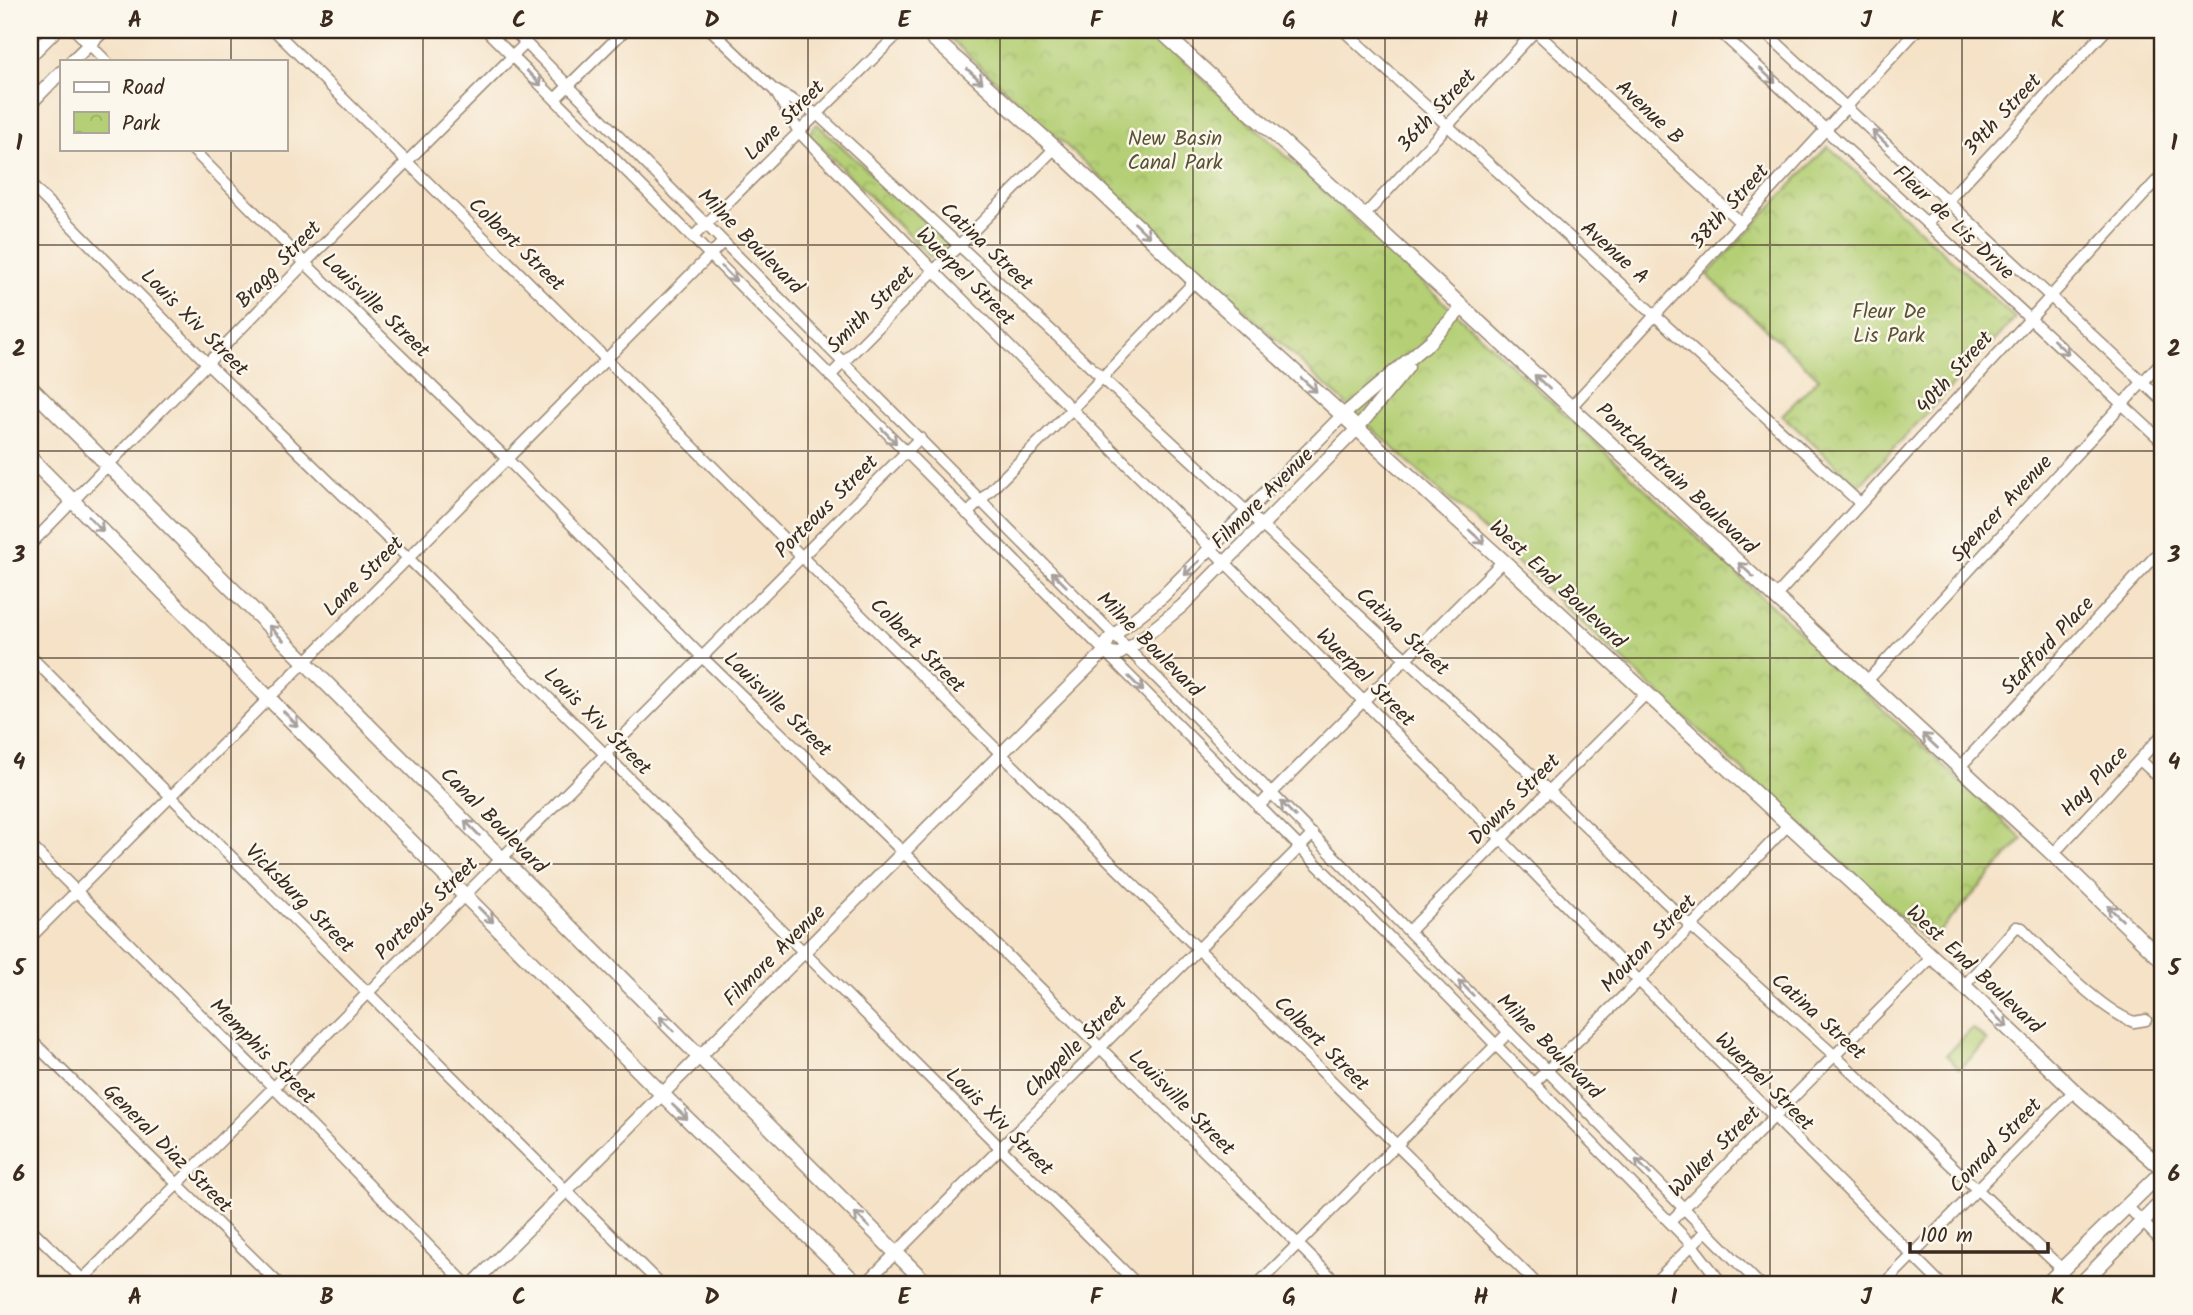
<svg xmlns="http://www.w3.org/2000/svg" width="2193" height="1315" font-family="Kalam,sans-serif">
	<style>
		.grass { fill: #b4cf75; stroke: #787c4a; stroke-width: 2 }
		.park { fill: url(#park-crowns); stroke: #787c4a; stroke-width: 2 }
		.lines { fill: none; stroke-linecap: round; stroke-linejoin: round }
		.minor-casing { stroke: #988672; stroke-width: 13 }
		.tertiary-casing { stroke: #988672; stroke-width: 15 }
		.secondary-casing { stroke: #988672; stroke-width: 17 }
		.minor { stroke: #fff; stroke-width: 10 }
		.tertiary { stroke: #fff; stroke-width: 12 }
		.secondary { stroke: #fff; stroke-width: 14 }
		.oneway { stroke: #a79f9a }
		.grid { fill: none; stroke: #3b2a1e; stroke-width: 2; stroke-opacity: 0.55 }
		.labels { text-anchor: middle; stroke-width: 5; stroke-linejoin: round; paint-order: stroke }
		.street-label { font-size: 21px; fill: #3b2a1e; stroke: #fbf7ec }
		.park-label { font-size: 21px; fill: #595334; stroke: #fbf7ec }
		.neatline { fill: none; stroke: #3b2a1e; stroke-width: 2.5 }
		.grid-label { font-size: 23px; text-anchor: middle; font-weight: bold; fill: #3b2a1e }
	</style>
	<defs>
		<pattern id="park-crowns" width="20" height="18" patternUnits="userSpaceOnUse" patternTransform="scale(1.75)"><rect width="20" height="18" fill="#b4cf75"/><path d="M2 6a3 3 0 1 1 6 0M12 15a3 3 0 1 1 6 0" fill="none" stroke="#9cb265"/></pattern>
	</defs>
	<rect width="100%" height="100%" fill="#fbf7ec"/>
	<filter id="ink" filterUnits="userSpaceOnUse"><feTurbulence type="fractalNoise" baseFrequency=".0143" numOctaves="2"/><feDisplacementMap in="SourceGraphic" scale="14" xChannelSelector="R" yChannelSelector="G"/><feConvolveMatrix kernelMatrix="1 2 1 2 8 2 1 2 1" color-interpolation-filters="sRGB"/></filter>
	<filter id="wash" filterUnits="userSpaceOnUse"><feTurbulence type="fractalNoise" baseFrequency=".00686" numOctaves="4" result="noise"/><feDisplacementMap in="SourceGraphic" scale="28" xChannelSelector="R" yChannelSelector="G"/><feGaussianBlur stdDeviation="1.57" result="paint"/><feColorMatrix in="noise" values="0 0 0 0 0 0 0 0 0 0 0 0 0 0 0 0 0 1.4 0 .05"/><feComposite in="paint" operator="in"/></filter>
	<g filter="url(#wash)">
		<rect width="100%" height="100%" fill="#f5e2c7"/>
		<polygon class="grass" points="1973,1028 1987,1041 1960,1069 1946,1055"/>
		<g class="park">
			<polygon points="941,30 1150,30 2023,839 1929,943"/>
			<polygon points="817,124 951,246 935,262 808,134"/>
			<polygon points="1828,146 2015,318 1859,486 1782,415 1819,378 1707,275"/>
		</g>
	</g>
	<g filter="url(#ink)">
		<g class="lines">
			<defs>
				<g id="minor">
					<polyline points="75,30 106,61"/>
					<polyline points="274,30 606,359 802,557 1538,1285"/>
					<polyline points="486,30 1443,991 1692,1245 1723,1285"/>
					<polyline points="513,30 1760,1285"/>
					<polyline points="711,30 773,89 817,114 1550,792 1692,927 1835,1056 2062,1269"/>
					<polyline points="1343,30 1860,503"/>
					<polyline points="1534,30 1740,222"/>
					<polyline points="1718,30 2163,442"/>
					<polyline points="1763,30 2163,401"/>
					<polyline points="775,91 799,132 935,272 1501,839 1639,981 1942,1285"/>
					<polyline points="555,99 625,30"/>
					<polyline points="192,149 305,263 507,459 702,657 903,852 1339,1285"/>
					<polyline points="30,184 208,364 408,558 1138,1285"/>
					<polyline points="1364,216 1536,30"/>
					<polyline points="1927,223 2106,30"/>
					<polyline points="693,237 902,30"/>
					<polyline points="830,376 1055,148"/>
					<polyline points="1570,408 1917,30"/>
					<polyline points="967,514 1072,409 1195,281"/>
					<polyline points="30,545 305,263 526,43"/>
					<polyline points="1775,597 2163,174"/>
					<polyline points="30,656 661,1285"/>
					<polyline points="1867,681 2163,360"/>
					<polyline points="2140,760 2163,781"/>
					<polyline points="1959,768 2163,548"/>
					<polyline points="1258,807 1503,561"/>
					<polyline points="30,845 274,1088 467,1285"/>
					<polyline points="2053,854 2163,734"/>
					<polyline points="1409,931 1646,694"/>
					<polyline points="30,938 723,242"/>
					<path d="M 1964,986 L 2016,927 L 2022,928 C 2048,955 2100,1010 2134,1022 L 2146,1020"/>
					<polyline points="30,1039 280,1285"/>
					<polyline points="1533,1084 1639,981 1788,825"/>
					<polyline points="2128,1207 2163,1243"/>
					<polyline points="1670,1222 1932,957"/>
					<polyline points="30,1228 88,1285"/>
					<polyline points="77,1285 920,438"/>
					<polyline points="864,1285 1313,834"/>
					<polyline points="1257,1285 1509,1032"/>
					<polyline points="1652,1285 1706,1231"/>
					<polyline points="1883,1285 2074,1091"/>
				</g>
				<g id="tertiary">
					<polyline points="30,56 56,30"/>
					<polyline points="72,61 104,30"/>
					<polyline points="30,104 61,72"/>
					<polyline points="1424,348 1462,308"/>
					<polyline points="1104,652 1119,654 1135,644 1182,606 1357,429 1408,367"/>
					<polyline points="472,1285 1001,754 1104,652 1108,640 1163,596 1343,415 1428,343"/>
				</g>
				<g id="secondary">
					<polyline points="924,30 1055,148 1195,281 1503,561 1964,986 2074,1091 2163,1169"/>
					<polyline points="1160,30 1364,216 2053,854 2163,961"/>
					<polyline points="30,387 928,1285"/>
					<polyline points="30,458 669,1101 858,1285"/>
					<polyline points="2046,1285 2163,1171"/>
					<polyline points="2080,1285 2163,1201"/>
				</g>
			</defs>
			<use href="#minor" class="minor-casing"/>
			<use href="#tertiary" class="tertiary-casing"/>
			<use href="#secondary" class="secondary-casing"/>
			<use href="#minor" class="minor"/>
			<use href="#tertiary" class="tertiary"/>
			<use href="#secondary" class="secondary"/>
		</g>
		<defs><path id="oneway-shaft" d="M-6 0H5M1.5-3L5.5 0L1.5 3" fill="none" stroke-width="1.6" stroke-linecap="round" stroke-linejoin="round" transform="scale(1.75)"/></defs>
		<g class="oneway">
			<use href="#oneway-shaft" transform="translate(975 76) rotate(42)"/>
			<use href="#oneway-shaft" transform="translate(1768 76) rotate(43)"/>
			<use href="#oneway-shaft" transform="translate(534 78) rotate(46)"/>
			<use href="#oneway-shaft" transform="translate(1880 138) rotate(-137)"/>
			<use href="#oneway-shaft" transform="translate(1142 230) rotate(44)"/>
			<use href="#oneway-shaft" transform="translate(729 274) rotate(45)"/>
			<use href="#oneway-shaft" transform="translate(2061 347) rotate(43)"/>
			<use href="#oneway-shaft" transform="translate(1542 382) rotate(-137)"/>
			<use href="#oneway-shaft" transform="translate(1309 385) rotate(42)"/>
			<use href="#oneway-shaft" transform="translate(889 436) rotate(45)"/>
			<use href="#oneway-shaft" transform="translate(96 524) rotate(45)"/>
			<use href="#oneway-shaft" transform="translate(1477 537) rotate(42)"/>
			<use href="#oneway-shaft" transform="translate(1192 568) rotate(136)"/>
			<use href="#oneway-shaft" transform="translate(1746 570) rotate(-137)"/>
			<use href="#oneway-shaft" transform="translate(1059 579) rotate(-135)"/>
			<use href="#oneway-shaft" transform="translate(276 633) rotate(-135)"/>
			<use href="#oneway-shaft" transform="translate(1136 684) rotate(45)"/>
			<use href="#oneway-shaft" transform="translate(291 719) rotate(45)"/>
			<use href="#oneway-shaft" transform="translate(1930 741) rotate(-137)"/>
			<use href="#oneway-shaft" transform="translate(1288 809) rotate(-135)"/>
			<use href="#oneway-shaft" transform="translate(472 828) rotate(-135)"/>
			<use href="#oneway-shaft" transform="translate(2115 913) rotate(-136)"/>
			<use href="#oneway-shaft" transform="translate(486 915) rotate(45)"/>
			<use href="#oneway-shaft" transform="translate(1466 988) rotate(-135)"/>
			<use href="#oneway-shaft" transform="translate(2000 1020) rotate(44)"/>
			<use href="#oneway-shaft" transform="translate(667 1024) rotate(-135)"/>
			<use href="#oneway-shaft" transform="translate(680 1112) rotate(44)"/>
			<use href="#oneway-shaft" transform="translate(1643 1167) rotate(-135)"/>
			<use href="#oneway-shaft" transform="translate(862 1220) rotate(-135)"/>
		</g>
	</g>
	<path class="grid" d="M 231,30 L 231,61M 423,30 L 423,1285M 616,30 L 616,1285M 808,30 L 808,1285M 1000,30 L 1000,1285M 1193,30 L 1193,1285M 1385,30 L 1385,1285M 1577,30 L 1577,1285M 1770,30 L 1770,1285M 1962,30 L 1962,1285M 231,149 L 231,1285M 30,245 L 2163,245M 30,451 L 2163,451M 30,658 L 2163,658M 30,864 L 2163,864M 30,1070 L 2163,1070"/>
	<g class="labels">
		<g class="street-label">
			<text transform="translate(1436 110) rotate(-47)" y="7">36th Street</text>
			<text transform="translate(1650 112) rotate(43)" y="7">Avenue B</text>
			<text transform="translate(2002 114) rotate(-47)" y="7">39th Street</text>
			<text transform="translate(784 120) rotate(-45)" y="7">Lane Street</text>
			<text transform="translate(1729 206) rotate(-48)" y="7">38th Street</text>
			<text transform="translate(1954 222) rotate(43)" y="7">Fleur de Lis Drive</text>
			<text transform="translate(751 241) rotate(45)" y="7">Milne Boulevard</text>
			<text transform="translate(517 244) rotate(44)" y="7">Colbert Street</text>
			<text transform="translate(987 246) rotate(43)" y="7">Catina Street</text>
			<text transform="translate(1615 252) rotate(42)" y="7">Avenue A</text>
			<text transform="translate(278 264) rotate(-46)" y="7">Bragg Street</text>
			<text transform="translate(966 276) rotate(45)" y="7">Wuerpel Street</text>
			<text transform="translate(376 305) rotate(44)" y="7">Louisville Street</text>
			<text transform="translate(870 309) rotate(-45)" y="7">Smith Street</text>
			<text transform="translate(195 322) rotate(45)" y="7">Louis Xiv Street</text>
			<text transform="translate(1954 372) rotate(-48)" y="7">40th Street</text>
			<text transform="translate(1677 478) rotate(43)" y="7">Pontchartrain Boulevard</text>
			<text transform="translate(1262 498) rotate(-45)" y="7">Filmore Avenue</text>
			<text transform="translate(826 506) rotate(-45)" y="7">Porteous Street</text>
			<text transform="translate(2001 508) rotate(-47)" y="7">Spencer Avenue</text>
			<text transform="translate(363 576) rotate(-45)" y="7">Lane Street</text>
			<text transform="translate(1558 584) rotate(43)" y="7">West End Boulevard</text>
			<text transform="translate(1403 631) rotate(43)" y="7">Catina Street</text>
			<text transform="translate(1150 644) rotate(45)" y="7">Milne Boulevard</text>
			<text transform="translate(918 645) rotate(45)" y="7">Colbert Street</text>
			<text transform="translate(2047 645) rotate(-47)" y="7">Stafford Place</text>
			<text transform="translate(1366 677) rotate(45)" y="7">Wuerpel Street</text>
			<text transform="translate(778 704) rotate(44)" y="7">Louisville Street</text>
			<text transform="translate(598 721) rotate(45)" y="7">Louis Xiv Street</text>
			<text transform="translate(2094 781) rotate(-47)" y="7">Hay Place</text>
			<text transform="translate(1514 799) rotate(-45)" y="7">Downs Street</text>
			<text transform="translate(494 820) rotate(45)" y="7">Canal Boulevard</text>
			<text transform="translate(300 898) rotate(45)" y="7">Vicksburg Street</text>
			<text transform="translate(426 908) rotate(-45)" y="7">Porteous Street</text>
			<text transform="translate(1648 943) rotate(-46)" y="7">Mouton Street</text>
			<text transform="translate(774 955) rotate(-45)" y="7">Filmore Avenue</text>
			<text transform="translate(1975 969) rotate(43)" y="7">West End Boulevard</text>
			<text transform="translate(1819 1016) rotate(42)" y="7">Catina Street</text>
			<text transform="translate(1322 1043) rotate(45)" y="7">Colbert Street</text>
			<text transform="translate(1075 1046) rotate(-45)" y="7">Chapelle Street</text>
			<text transform="translate(1550 1046) rotate(45)" y="7">Milne Boulevard</text>
			<text transform="translate(263 1051) rotate(45)" y="7">Memphis Street</text>
			<text transform="translate(1765 1081) rotate(45)" y="7">Wuerpel Street</text>
			<text transform="translate(1182 1102) rotate(45)" y="7">Louisville Street</text>
			<text transform="translate(1000 1121) rotate(45)" y="7">Louis Xiv Street</text>
			<text transform="translate(1995 1145) rotate(-46)" y="7">Conrad Street</text>
			<text transform="translate(168 1148) rotate(45)" y="7">General Diaz Street</text>
			<text transform="translate(1714 1151) rotate(-45)" y="7">Walker Street</text>
		</g>
		<g class="park-label">
			<text x="1175" y="145">New Basin<tspan x="1175" dy="24">Canal Park</tspan></text>
			<text x="1889" y="318">Fleur De<tspan x="1889" dy="24">Lis Park</tspan></text>
		</g>
	</g>
	<rect width="2193" height="1315" fill="none" stroke="#fbf7ec" stroke-width="77"/>
	<rect x="60" y="60" width="228" height="91" fill="#fbf7ec" stroke="#aea59a" stroke-width="2"/>
	<rect x="74" y="82" width="35" height="10" fill="#ffffff" stroke="#aea59a" stroke-width="2"/>
	<text x="122" y="94" font-size="21" fill="#3b2a1e">Road</text>
	<rect x="74" y="112" width="35" height="21" fill="url(#park-crowns)" stroke="#aea59a" stroke-width="2"/>
	<text x="122" y="130" font-size="21" fill="#3b2a1e">Park</text>
	<path d="M1910 1242v10h138v-10" fill="none" stroke="#3b2a1e" stroke-width="3.5"/>
	<text x="1920" y="1242" font-size="21" fill="#3b2a1e" stroke="#fbf7ec" stroke-width="5" paint-order="stroke">100 m</text>
	<rect x="38" y="38" width="2116" height="1238" class="neatline"/>
	<g class="grid-label">
		<text x="135" y="27">A</text>
		<text x="327" y="27">B</text>
		<text x="519" y="27">C</text>
		<text x="712" y="27">D</text>
		<text x="904" y="27">E</text>
		<text x="1096" y="27">F</text>
		<text x="1289" y="27">G</text>
		<text x="1481" y="27">H</text>
		<text x="1674" y="27">I</text>
		<text x="1866" y="27">J</text>
		<text x="2058" y="27">K</text>
		<text x="19" y="150">1</text>
		<text x="2174" y="150">1</text>
		<text x="19" y="356">2</text>
		<text x="2174" y="356">2</text>
		<text x="19" y="562">3</text>
		<text x="2174" y="562">3</text>
		<text x="19" y="769">4</text>
		<text x="2174" y="769">4</text>
		<text x="19" y="975">5</text>
		<text x="2174" y="975">5</text>
		<text x="19" y="1181">6</text>
		<text x="2174" y="1181">6</text>
		<text x="135" y="1304">A</text>
		<text x="327" y="1304">B</text>
		<text x="519" y="1304">C</text>
		<text x="712" y="1304">D</text>
		<text x="904" y="1304">E</text>
		<text x="1096" y="1304">F</text>
		<text x="1289" y="1304">G</text>
		<text x="1481" y="1304">H</text>
		<text x="1674" y="1304">I</text>
		<text x="1866" y="1304">J</text>
		<text x="2058" y="1304">K</text>
	</g>
</svg>
